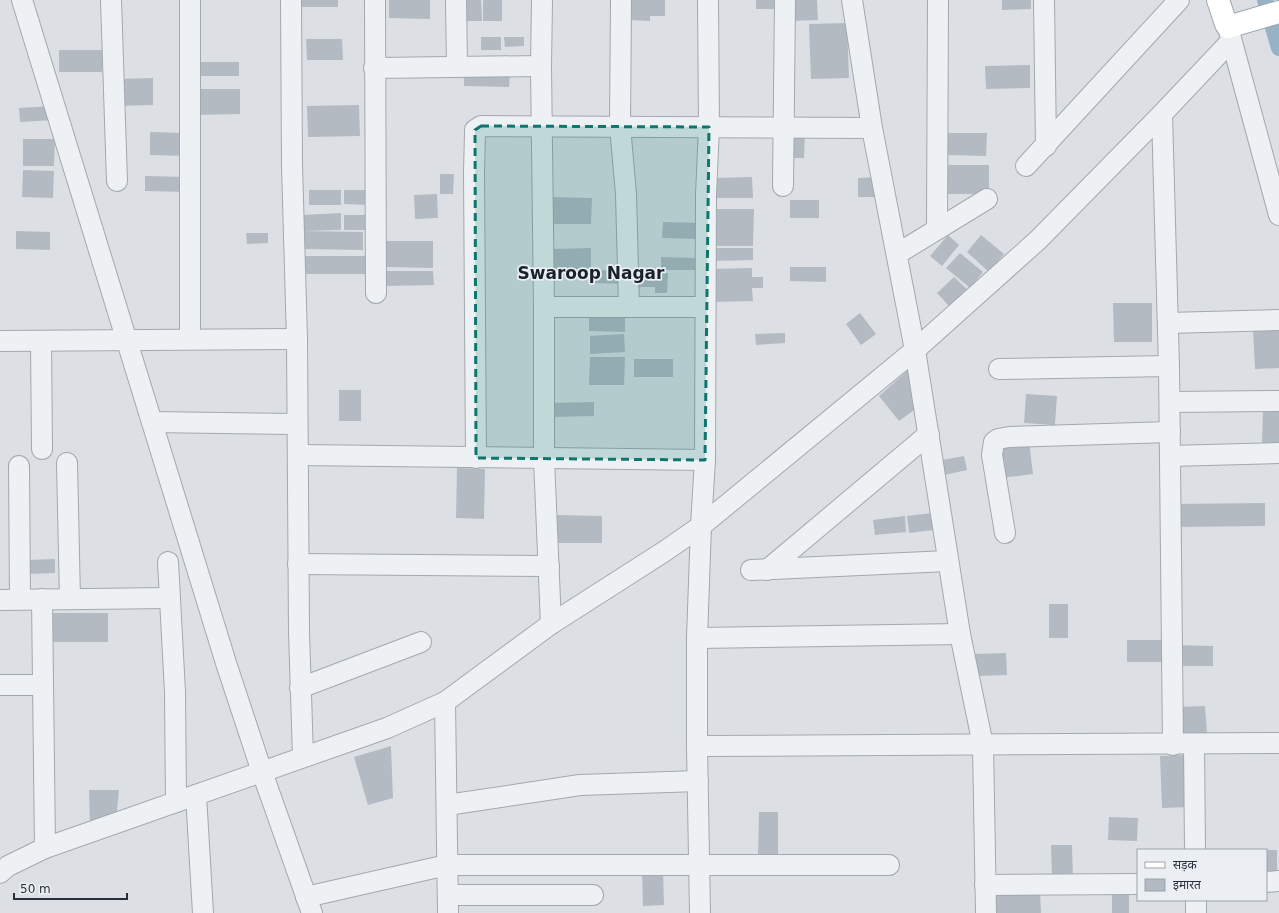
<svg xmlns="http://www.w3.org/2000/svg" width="1279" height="913" font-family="'DejaVu Sans','Noto Sans Devanagari',sans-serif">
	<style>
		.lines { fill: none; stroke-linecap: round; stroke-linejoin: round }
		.canal { stroke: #98b2c5; stroke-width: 16 }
		.building { fill: #b3bac2 }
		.minor-casing { stroke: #a2a8af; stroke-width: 22 }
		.major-casing { stroke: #9ca6b0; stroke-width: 24 }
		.minor { stroke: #eef1f4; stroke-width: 20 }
		.major { stroke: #fff; stroke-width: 22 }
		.marked { fill: #0f766e; fill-opacity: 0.2; stroke: #0f766e; stroke-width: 3; stroke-dasharray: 8 5; stroke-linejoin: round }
		.labels { text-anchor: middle; stroke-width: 3.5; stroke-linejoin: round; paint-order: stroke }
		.district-label { font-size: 17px; font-weight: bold; fill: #19212b; stroke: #ebeff3 }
	</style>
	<rect width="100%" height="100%" fill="#dce0e5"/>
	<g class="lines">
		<polyline class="canal" points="1265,0 1279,48"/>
	</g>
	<g class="building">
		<rect x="298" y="0" width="40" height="7"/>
		<polygon points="389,0 430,0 430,19 389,18"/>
		<polygon points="464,0 481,0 482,21 465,21"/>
		<rect x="483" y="0" width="19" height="21"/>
		<polygon points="629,0 665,0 665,16 650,16 650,21 628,20"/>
		<rect x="756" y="0" width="26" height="9"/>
		<polygon points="788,0 817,0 818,20 789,21"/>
		<polygon points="1002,0 1031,0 1031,9 1002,10"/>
		<polygon points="847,23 849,78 811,79 809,24"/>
		<rect x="481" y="37" width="20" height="13"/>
		<polygon points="504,37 524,37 524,46 505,47"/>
		<polygon points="306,39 342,39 343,60 307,60"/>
		<rect x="59" y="50" width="43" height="22"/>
		<rect x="197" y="62" width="42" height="14"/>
		<polygon points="1030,65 1030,88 986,89 985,66"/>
		<polygon points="464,73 510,74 509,87 464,86"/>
		<polygon points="153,78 153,105 117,106 116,79"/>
		<polygon points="194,89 240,89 240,114 194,115"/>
		<polygon points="359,105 360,136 308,137 307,106"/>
		<polygon points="53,106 54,120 20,122 19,108"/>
		<polygon points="150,132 189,133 189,156 150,155"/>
		<polygon points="786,132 805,132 804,158 786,158"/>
		<polygon points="948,133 987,133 986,156 947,155"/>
		<polygon points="23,139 55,139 54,166 23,166"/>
		<rect x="945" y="165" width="44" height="29"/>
		<polygon points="23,170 54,171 53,198 22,197"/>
		<polygon points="440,174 454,174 453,194 440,194"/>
		<polygon points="145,176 188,177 188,192 145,191"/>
		<polygon points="752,177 753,198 715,198 714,178"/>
		<polygon points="879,177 880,197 858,197 858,178"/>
		<rect x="309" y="190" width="32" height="15"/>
		<polygon points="344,190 369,190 369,205 344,204"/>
		<polygon points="437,194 438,218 415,219 414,195"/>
		<polygon points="550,197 592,198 591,224 550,224"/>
		<rect x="790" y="200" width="29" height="18"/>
		<polygon points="710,209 754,209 753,246 710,246"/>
		<polygon points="341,213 341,230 301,231 301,215"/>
		<rect x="344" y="215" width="26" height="15"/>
		<polygon points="663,222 700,223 699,239 662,238"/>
		<polygon points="16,231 50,232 50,250 16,249"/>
		<polygon points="302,231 363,232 363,250 302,249"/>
		<polygon points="246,233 268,233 268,243 247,244"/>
		<polygon points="948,235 959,245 942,266 930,256"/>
		<polygon points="981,235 1004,254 989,272 967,252"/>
		<polygon points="386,241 433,241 433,268 386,267"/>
		<polygon points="591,248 591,270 551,270 551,249"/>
		<polygon points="711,248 753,248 753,260 711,261"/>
		<polygon points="960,253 983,272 970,288 946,268"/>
		<polygon points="305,256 371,256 370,274 305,274"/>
		<polygon points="661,257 697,258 697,270 661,270"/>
		<polygon points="790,267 826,267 826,282 790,281"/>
		<polygon points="752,268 752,277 763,277 763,288 752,288 753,301 712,302 711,269"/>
		<polygon points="594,270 628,271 627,284 594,283"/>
		<polygon points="386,271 433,271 434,285 386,286"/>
		<polygon points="639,273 668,273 667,293 655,293 655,287 639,287"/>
		<polygon points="954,277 967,289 949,306 937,293"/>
		<polygon points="1113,303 1152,303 1152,342 1114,342"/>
		<polygon points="860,313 876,334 861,345 846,324"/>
		<polygon points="589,317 625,317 625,332 589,331"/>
		<polygon points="1279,330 1279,368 1255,369 1253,331"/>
		<polygon points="785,333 785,343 756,345 755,334"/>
		<polygon points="624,334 625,352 590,354 590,336"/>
		<polygon points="590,357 625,357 624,385 589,385"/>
		<rect x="634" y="359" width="39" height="18"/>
		<polygon points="908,370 917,408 899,421 879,396"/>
		<rect x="339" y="390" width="22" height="31"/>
		<polygon points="1026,394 1057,396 1055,425 1024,423"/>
		<polygon points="594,402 594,416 550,417 550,403"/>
		<polygon points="1263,406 1279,406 1279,443 1262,443"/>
		<polygon points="1029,441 1033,474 1001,478 997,445"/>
		<polygon points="964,456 967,470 940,476 937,461"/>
		<polygon points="457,468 485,469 484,519 456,518"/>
		<polygon points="1265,503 1265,526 1173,527 1173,504"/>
		<polygon points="940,512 942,529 909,533 907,516"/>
		<polygon points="555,515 602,516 602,543 555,543"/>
		<polygon points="905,516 906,532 875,535 873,520"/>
		<polygon points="55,559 55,573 27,574 27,560"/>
		<rect x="1049" y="604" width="19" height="34"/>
		<rect x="50" y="613" width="58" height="29"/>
		<polygon points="1127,640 1164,640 1163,662 1127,662"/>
		<polygon points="1173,645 1213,646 1213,666 1173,666"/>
		<polygon points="1006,653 1007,675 974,676 973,654"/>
		<polygon points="1205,706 1207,734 1177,735 1175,707"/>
		<polygon points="391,746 393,798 368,805 354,757"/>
		<polygon points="1187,755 1190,807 1162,808 1160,756"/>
		<polygon points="89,790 119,790 116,821 90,828"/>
		<polygon points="759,812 778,812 778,855 758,855"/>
		<polygon points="1109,817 1138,818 1137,841 1108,840"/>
		<polygon points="1051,845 1072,845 1073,879 1052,879"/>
		<polygon points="1266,850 1277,850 1277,878 1266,879"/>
		<polygon points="663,870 664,905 643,906 642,871"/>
		<polygon points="1040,890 1041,913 996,913 995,891"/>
		<polygon points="1129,894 1129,913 1112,913 1112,895"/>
	</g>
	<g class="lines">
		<defs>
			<g id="minor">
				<polyline points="22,0 226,663 262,772 312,913"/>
				<polyline points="111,0 117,181"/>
				<polyline points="291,0 292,165 297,339 299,632 303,757"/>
				<polyline points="375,0 376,293"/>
				<polyline points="456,0 457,67"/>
				<polyline points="542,0 541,66 544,307 544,459 551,624"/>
				<polyline points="621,0 620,126 626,194 629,307"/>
				<polyline points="708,0 709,127 706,195 705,460 701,526 697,638 697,746 1279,743"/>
				<polyline points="852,0 872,128 915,350 960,634 983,745 986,913"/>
				<polyline points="1044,0 1046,146"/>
				<polyline points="1229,31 1279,215"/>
				<polyline points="374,68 541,66"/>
				<polyline points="1162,114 1169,366 1173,745"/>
				<polyline points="1026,166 1179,0"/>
				<polyline points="783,186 785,0"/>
				<polyline points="937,229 938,0"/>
				<polyline points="897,254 987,199"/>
				<polyline points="544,307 705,307"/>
				<polyline points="1168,323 1279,320"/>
				<polyline points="190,339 190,0"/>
				<polyline points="0,341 297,339"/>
				<polyline points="41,341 42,449"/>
				<polyline points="999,369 1169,366"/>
				<polyline points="1170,402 1279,401"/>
				<polyline points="152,422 297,424"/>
				<polyline points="298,455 705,460"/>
				<polyline points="1170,456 1279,453"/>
				<polyline points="476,458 474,172 475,133 475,130 481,126 872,128"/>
				<polyline points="67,463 70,599"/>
				<polyline points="19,466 20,599"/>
				<polyline points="1005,533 992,455 994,442 998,439 1009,437 1170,432"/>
				<polyline points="168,562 175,692 176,802"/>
				<polyline points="298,564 549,566"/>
				<polyline points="751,570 948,561"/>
				<polyline points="767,570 929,434"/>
				<polyline points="42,599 45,848"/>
				<polyline points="0,600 170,598"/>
				<polyline points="697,638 960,634"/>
				<polyline points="0,685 42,685"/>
				<polyline points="300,688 421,642"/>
				<polyline points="445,702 448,913"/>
				<polyline points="1194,744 1195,850"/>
				<polyline points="697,746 700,913"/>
				<polyline points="196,795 203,913"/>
				<polyline points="447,805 580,785 698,781"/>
				<polyline points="0,873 8,866 45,848 387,728 445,702 551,624 665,551 701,526 915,350 1038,240 1162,114 1231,41"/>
				<polyline points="1266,882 1279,881"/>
				<polyline points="985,885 1138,884"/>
				<polyline points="448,895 593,895"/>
				<polyline points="306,897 447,865 889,865"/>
				<polyline points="1196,900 1196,913"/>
			</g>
			<polyline id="major" points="1218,0 1226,24 1228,27 1279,12"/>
		</defs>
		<use href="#minor" class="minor-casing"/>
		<use href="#major" class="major-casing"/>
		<use href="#minor" class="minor"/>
		<use href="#major" class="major"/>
	</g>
	<path class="marked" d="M 481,126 L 709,127 L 705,460 L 476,458 L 475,130 Z"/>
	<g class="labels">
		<g class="district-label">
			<text x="591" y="279">Swaroop Nagar</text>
		</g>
	</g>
	<rect x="1137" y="849" width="130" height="52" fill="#ebeff3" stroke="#9ca3a9"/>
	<rect x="1145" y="862" width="20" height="6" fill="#ffffff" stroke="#9ca3a9"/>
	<text x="1173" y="869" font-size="12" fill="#26303b">सड़क</text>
	<rect x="1145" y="879" width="20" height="12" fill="#b3bac2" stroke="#9ca3a9"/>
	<text x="1173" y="889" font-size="12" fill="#26303b">इमारत</text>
	<path d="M14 893v6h113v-6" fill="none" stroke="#26303b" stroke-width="2"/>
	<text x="20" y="893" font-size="12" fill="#26303b" stroke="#ebeff3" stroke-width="3" paint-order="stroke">50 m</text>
</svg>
